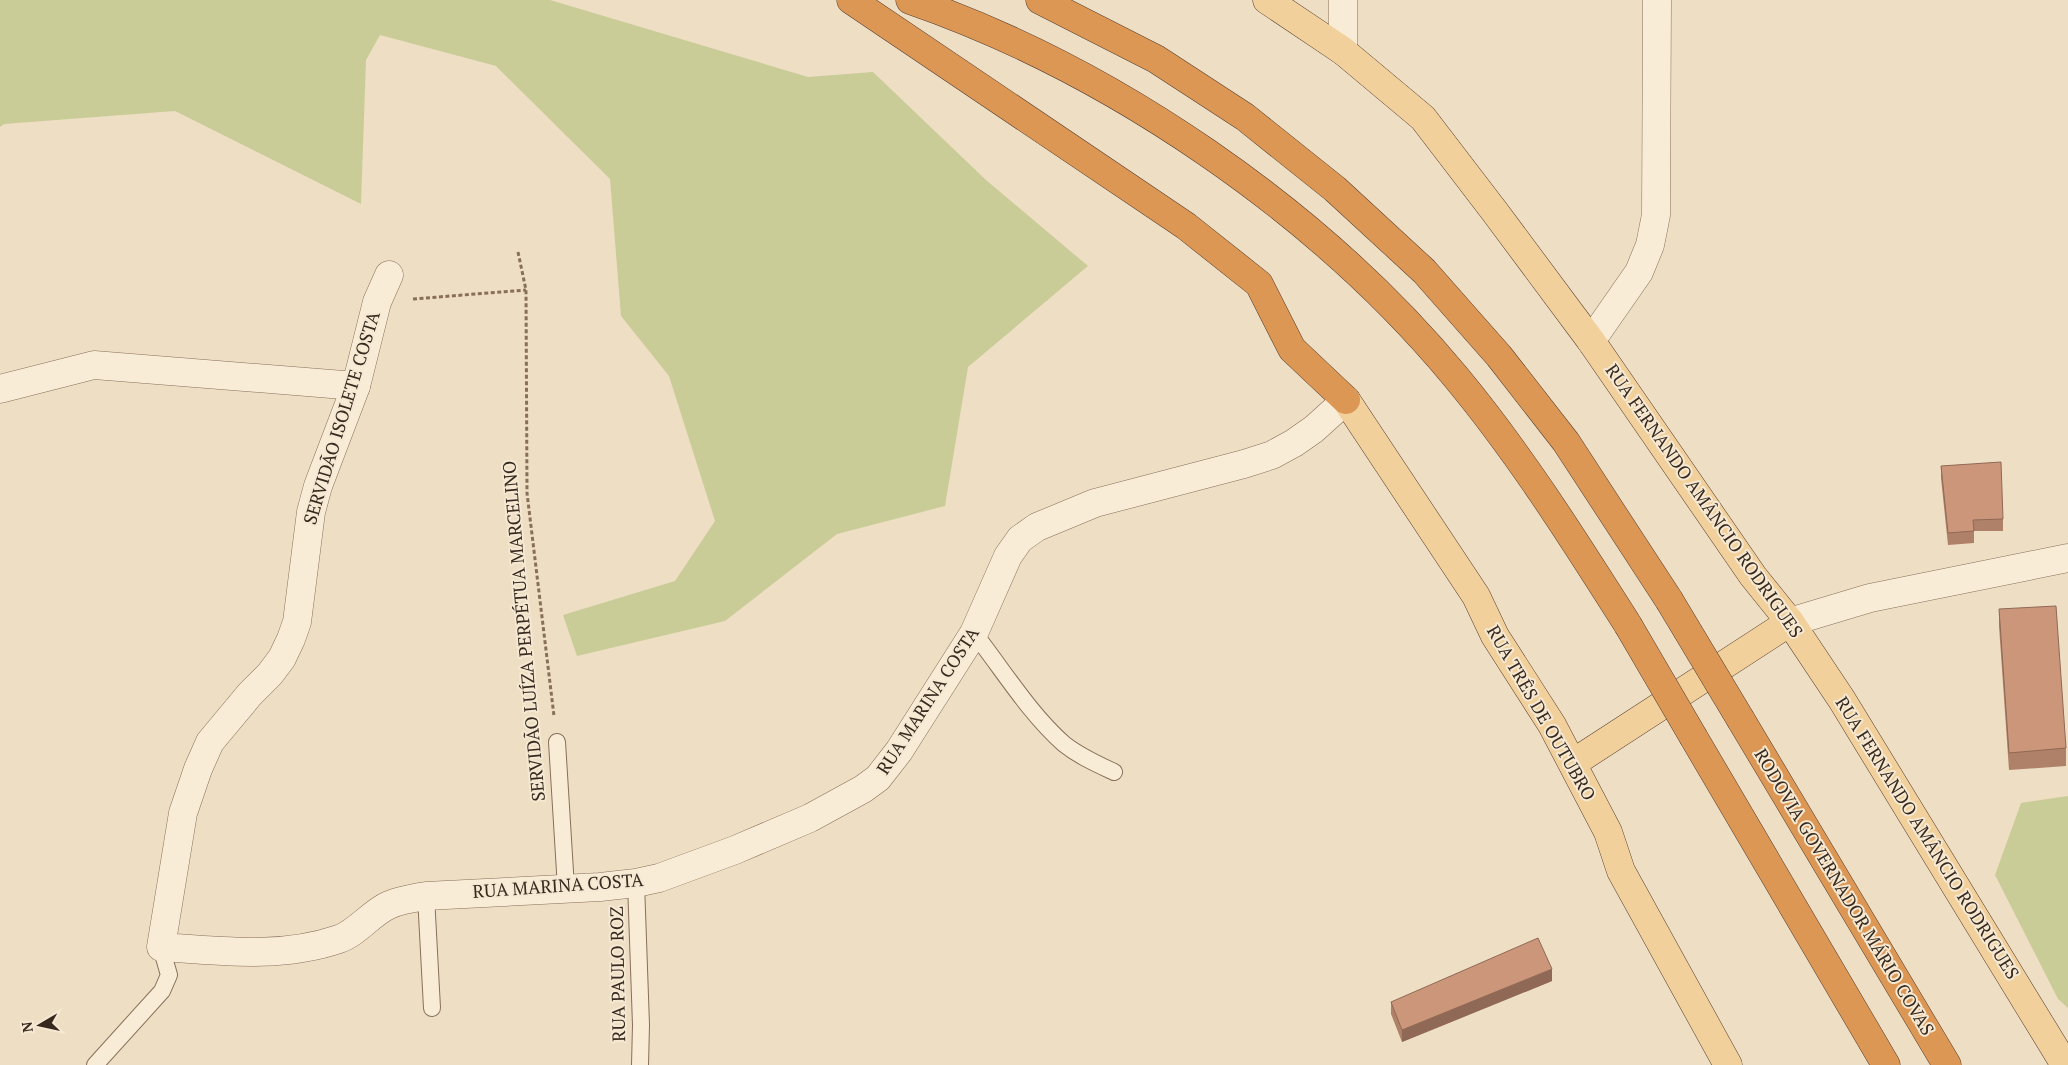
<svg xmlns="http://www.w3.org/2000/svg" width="2068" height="1065" font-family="'PT Serif',serif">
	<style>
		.green { fill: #cacc98 }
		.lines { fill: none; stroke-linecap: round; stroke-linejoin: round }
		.service-casing { stroke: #886f5a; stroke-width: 18 }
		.minor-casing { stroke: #886f5a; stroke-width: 29 }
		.primary-casing { stroke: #563e2f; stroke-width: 29 }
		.motorway-casing { stroke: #563e2f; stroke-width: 29 }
		.path { stroke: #886f5a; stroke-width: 3; stroke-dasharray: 4 2.5; stroke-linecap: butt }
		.service { stroke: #f8ecd7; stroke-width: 16 }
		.minor { stroke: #f8ecd7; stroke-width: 28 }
		.primary { stroke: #f1d09c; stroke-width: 28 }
		.motorway { stroke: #dc9755; stroke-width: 28 }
		.motorway-bridge-casing { stroke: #563e2f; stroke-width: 29; stroke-linecap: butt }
		.motorway-bridge { stroke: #dc9755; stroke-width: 28 }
		.wall { fill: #af8169 }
		.shaded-wall { fill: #8f6955 }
		.building { fill: #cc967a; stroke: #8f6955 }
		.labels { text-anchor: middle; stroke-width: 4; stroke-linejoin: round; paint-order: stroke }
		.street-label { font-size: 18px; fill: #38291e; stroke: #f5e9d3 }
	</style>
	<rect width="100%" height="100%" fill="#eedec4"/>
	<g class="green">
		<polygon points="0,0 550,0 808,77 873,72 986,180 1088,266 968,367 945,506 837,534 725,621 577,656 563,615 675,581 715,521 669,376 621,316 610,179 496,66 380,35 366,60 361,204 175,111 4,124 0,127"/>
		<polygon points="2068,796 2068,1008 2058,999 1995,875 2021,803"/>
	</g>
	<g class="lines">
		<defs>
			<g id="service">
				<path d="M 974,633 C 1003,670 1029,713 1064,744 C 1079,756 1097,764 1114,772"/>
				<polyline points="557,742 566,888"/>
				<polyline points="636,883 641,1025 640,1065"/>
				<polyline points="426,896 432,1008"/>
				<polyline points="95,1065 162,991 169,975 161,947"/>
			</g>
			<g id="minor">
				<polyline points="1343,51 1343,0"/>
				<path d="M 389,275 L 377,302 L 356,386 L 318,486 L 311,512 L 297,622 L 291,639 L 282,658 L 270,674 L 250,694 L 210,742 L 198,769 L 183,813 L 161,947 C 220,951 281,959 339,939 C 357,933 371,913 389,905 C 400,900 413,898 426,896 L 600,887 L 636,883 L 659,878 L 735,850 L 810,818 L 863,789 L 878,778 L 899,751 L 974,633 L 1008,556 L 1020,539 L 1037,527 L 1095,503 L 1244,464 L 1272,455 L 1294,443 L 1314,429 L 1346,400"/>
				<polyline points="1591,341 1639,272 1650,245 1656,215 1657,0"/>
				<polyline points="0,389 94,365 356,386"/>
				<polyline points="1790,622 1870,598 2068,558"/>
			</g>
			<g id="primary">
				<polyline points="1267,0 1343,51 1423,118 1495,212 1591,341 1753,576 1790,622 1842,700 2065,1065"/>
				<polyline points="1346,400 1476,596 1495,636 1552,725 1608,832 1621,871 1728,1065"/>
				<polyline points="1573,763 1790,622"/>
			</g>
			<g id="motorway">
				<polyline points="851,0 1186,226 1259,284 1292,349 1346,400"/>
				<path d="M 910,0 C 1112,70 1319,212 1455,376 C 1520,454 1574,540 1628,625"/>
				<polyline points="1040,0 1156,59 1245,117 1335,189 1424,271 1499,356 1566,442 1669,600"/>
				<polyline points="1741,720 1947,1065"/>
				<polyline points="1694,738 1886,1065"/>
			</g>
		</defs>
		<use href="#service" class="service-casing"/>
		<use href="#minor" class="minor-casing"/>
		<use href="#primary" class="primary-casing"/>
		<use href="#motorway" class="motorway-casing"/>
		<g class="path">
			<polyline points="518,252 526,290 527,493 554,716"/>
			<polyline points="413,299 526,290"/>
		</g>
		<use href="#service" class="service"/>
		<use href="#minor" class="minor"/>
		<use href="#primary" class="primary"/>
		<use href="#motorway" class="motorway"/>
		<defs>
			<g id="motorway-bridge">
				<polyline points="1669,600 1741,720"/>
				<polyline points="1628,625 1694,738"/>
			</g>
		</defs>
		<use href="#motorway-bridge" class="motorway-bridge-casing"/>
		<use href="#motorway-bridge" class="motorway-bridge"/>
	</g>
	<g class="wall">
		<polygon points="1941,466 2003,519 2003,531 1974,531 1974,543 1948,545 1941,478"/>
		<polygon points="1999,609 2066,748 2066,766 2009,770 1999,626"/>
		<polygon points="1552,981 1402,1042 1391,1014 1391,1002"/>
	</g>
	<polygon class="shaded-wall" points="1552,969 1552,981 1402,1042 1402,1030"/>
	<g class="building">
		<polygon points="2001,462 2003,519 1973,520 1974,531 1948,533 1941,466"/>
		<polygon points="2056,606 2066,748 2009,753 1999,609"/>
		<polygon points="1538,938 1552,969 1402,1030 1391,1002"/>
	</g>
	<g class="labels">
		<g class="street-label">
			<text transform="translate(342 418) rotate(-73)" y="6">SERVIDÃO ISOLETE COSTA</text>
			<text transform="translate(1704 501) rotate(55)" y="6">RUA FERNANDO AMÂNCIO RODRIGUES</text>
			<text transform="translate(524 631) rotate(-95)" y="6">SERVIDÃO LUÍZA PERPÉTUA MARCELINO</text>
			<text transform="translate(928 701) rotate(-57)" y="6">RUA MARINA COSTA</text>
			<text transform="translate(1541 713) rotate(60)" y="6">RUA TRÊS DE OUTUBRO</text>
			<text transform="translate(1927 838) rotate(58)" y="6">RUA FERNANDO AMÂNCIO RODRIGUES</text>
			<text transform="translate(558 886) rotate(-4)" y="6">RUA MARINA COSTA</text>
			<text transform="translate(1844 892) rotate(59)" y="6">RODOVIA GOVERNADOR MÁRIO COVAS</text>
			<text transform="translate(618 974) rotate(-91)" y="6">RUA PAULO ROZ</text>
		</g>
	</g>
	<g transform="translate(40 1025) rotate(261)" stroke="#f5e9d3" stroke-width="4" paint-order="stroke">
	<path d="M0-4L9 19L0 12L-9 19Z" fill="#38291e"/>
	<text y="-8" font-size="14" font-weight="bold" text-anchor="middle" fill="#38291e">N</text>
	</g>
</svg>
